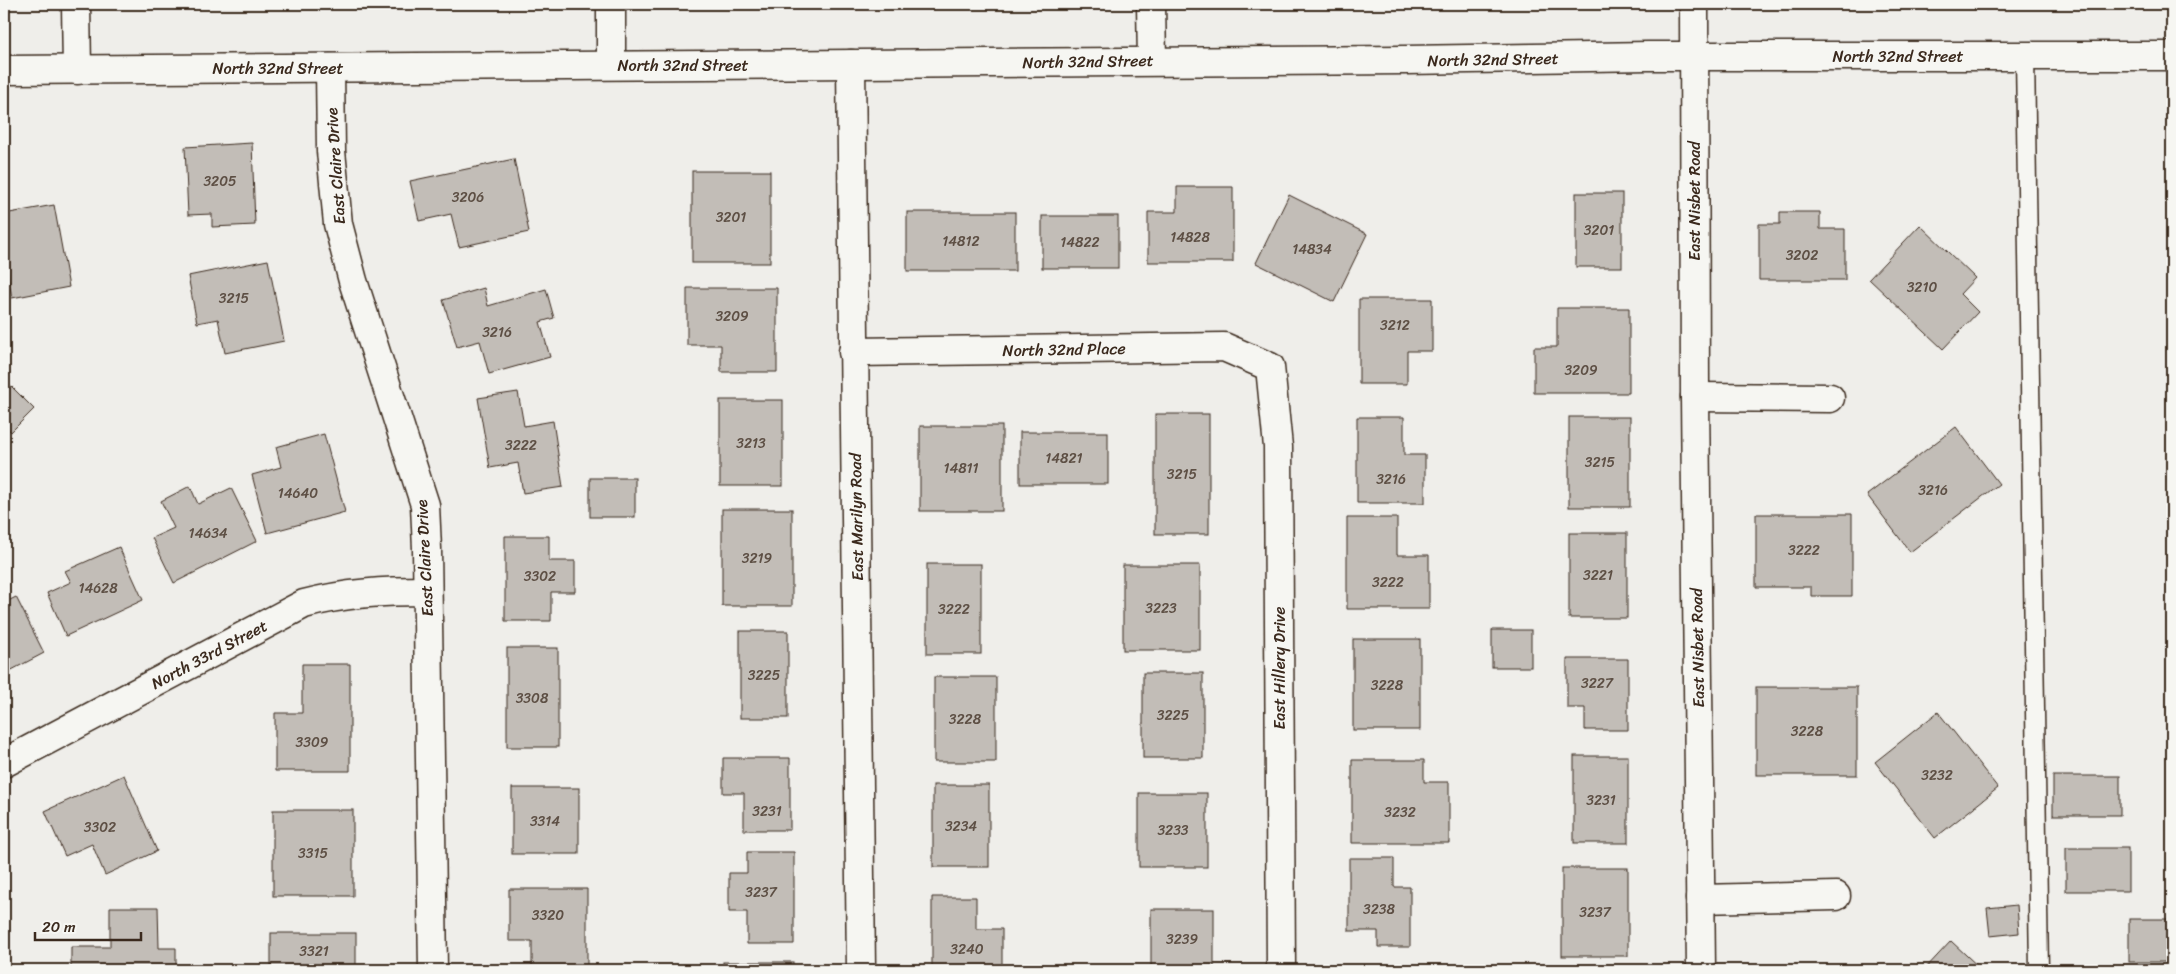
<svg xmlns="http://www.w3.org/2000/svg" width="2176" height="974" font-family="Sriracha,sans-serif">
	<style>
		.building { fill: #c2bdb7; stroke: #3b2a1e }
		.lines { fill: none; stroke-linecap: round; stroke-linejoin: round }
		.lane-casing { stroke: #3b2a1e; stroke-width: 21 }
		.street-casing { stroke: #3b2a1e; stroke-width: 31 }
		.secondary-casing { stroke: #3b2a1e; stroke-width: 31 }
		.lane { stroke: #f6f6f2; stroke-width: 18 }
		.street { stroke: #f6f6f2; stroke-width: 28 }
		.secondary { stroke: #f6f6f2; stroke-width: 28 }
		.labels { text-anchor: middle; stroke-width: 4.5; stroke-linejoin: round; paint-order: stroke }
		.number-label { font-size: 14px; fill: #5d4f44 }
		.street-label { font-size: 16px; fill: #3b2a1e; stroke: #f6f6f2 }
	</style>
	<rect width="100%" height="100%" fill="#efeeea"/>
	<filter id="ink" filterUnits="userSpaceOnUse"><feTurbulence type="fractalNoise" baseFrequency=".02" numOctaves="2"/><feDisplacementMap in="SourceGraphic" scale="10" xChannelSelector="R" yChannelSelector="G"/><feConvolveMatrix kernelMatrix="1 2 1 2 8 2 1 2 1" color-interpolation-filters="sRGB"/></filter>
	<g filter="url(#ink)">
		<g class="building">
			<polygon points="252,143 255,225 212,227 212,214 188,215 185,147"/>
			<polygon points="514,159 529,232 459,247 451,214 419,221 410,181"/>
			<rect x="692" y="171" width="78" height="92"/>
			<polygon points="1177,187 1233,187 1233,262 1148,262 1148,212 1177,212"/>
			<rect x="1576" y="193" width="46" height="74"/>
			<polygon points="1289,195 1367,234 1334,302 1256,263"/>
			<polygon points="54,205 69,287 12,298 6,264 4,264 4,214"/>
			<rect x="907" y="212" width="108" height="59"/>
			<polygon points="1780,212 1820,212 1820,229 1845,229 1845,280 1759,280 1759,224 1780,224"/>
			<rect x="1042" y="216" width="76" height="52"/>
			<polygon points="1920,225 1975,278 1960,294 1978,312 1943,349 1869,279"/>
			<polygon points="268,260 284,341 225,353 218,319 197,323 188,276"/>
			<polygon points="484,288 488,306 546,289 554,318 540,322 550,357 489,374 480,341 457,347 443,300"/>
			<polygon points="687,288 777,288 777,372 721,372 721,345 687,345"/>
			<polygon points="1359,299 1432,299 1432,351 1407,351 1407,384 1359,384"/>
			<polygon points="1557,308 1629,308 1629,393 1534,393 1534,347 1557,347"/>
			<polygon points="4,379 34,409 11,432 4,424"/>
			<polygon points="518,392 524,426 553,421 563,487 523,493 518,463 490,468 478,398"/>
			<rect x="720" y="400" width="63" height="86"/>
			<rect x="1155" y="414" width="54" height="120"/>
			<polygon points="1357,417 1404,417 1404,455 1425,455 1425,503 1357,503"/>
			<rect x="1569" y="417" width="61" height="90"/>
			<rect x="920" y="426" width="82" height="85"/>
			<polygon points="1956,427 1999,484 1910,552 1867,495"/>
			<rect x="1020" y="432" width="88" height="52"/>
			<polygon points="324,434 345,512 267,533 252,475 281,467 276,447"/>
			<rect x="590" y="478" width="45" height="39"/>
			<polygon points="190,486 198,504 231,488 257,541 174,583 152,538 174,528 161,501"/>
			<rect x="722" y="509" width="70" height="97"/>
			<polygon points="1756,514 1852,514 1852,596 1811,596 1811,587 1756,587"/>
			<polygon points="1347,518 1397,518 1397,555 1429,555 1429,609 1347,609"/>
			<rect x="1569" y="533" width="58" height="85"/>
			<polygon points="505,536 549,536 549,561 575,561 575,592 551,592 551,621 505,621"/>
			<polygon points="119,547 143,600 66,636 47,593 71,582 65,571"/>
			<rect x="927" y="564" width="54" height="90"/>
			<rect x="1123" y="565" width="77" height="85"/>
			<polygon points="16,597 44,653 4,674 4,603"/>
			<rect x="1492" y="630" width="39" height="37"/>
			<rect x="740" y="631" width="48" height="87"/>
			<rect x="1353" y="639" width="67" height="91"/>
			<rect x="507" y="648" width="51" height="99"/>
			<polygon points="1567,659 1628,659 1628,730 1585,730 1585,708 1567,708"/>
			<polygon points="302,664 350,664 350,771 275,771 275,713 302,713"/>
			<rect x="1143" y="673" width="60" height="85"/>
			<rect x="934" y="677" width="62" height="85"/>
			<rect x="1756" y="687" width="101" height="88"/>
			<polygon points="1938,712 1998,788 1935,838 1875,762"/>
			<rect x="1574" y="756" width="54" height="87"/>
			<polygon points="723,758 790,758 790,830 744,830 744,793 723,793"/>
			<polygon points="1352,760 1424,760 1424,782 1449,782 1449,843 1352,843"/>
			<polygon points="124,775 157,851 105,875 92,844 65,856 45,811"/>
			<rect x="2053" y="776" width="67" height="39"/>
			<rect x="933" y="785" width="56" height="82"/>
			<rect x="512" y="788" width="67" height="66"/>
			<rect x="1139" y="793" width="68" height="74"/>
			<rect x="273" y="810" width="80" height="86"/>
			<rect x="2066" y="848" width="62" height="43"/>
			<polygon points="747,852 794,852 794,944 747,944 747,912 729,912 729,873 747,873"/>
			<polygon points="1349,858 1394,858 1394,887 1410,887 1410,947 1378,947 1378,931 1349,931"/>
			<rect x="1562" y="868" width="66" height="88"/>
			<polygon points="509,889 587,889 587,970 532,970 532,941 509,941"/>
			<polygon points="932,897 976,897 976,929 1002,929 1002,970 932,970"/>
			<polygon points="2017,905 2019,933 1990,936 1987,908"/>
			<polygon points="110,907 158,907 159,948 176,948 176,970 71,970 71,947 110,947"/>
			<rect x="1151" y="909" width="63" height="61"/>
			<rect x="2129" y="919" width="43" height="43"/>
			<rect x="271" y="933" width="85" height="37"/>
			<polygon points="1951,941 1982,970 1924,970"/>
			<rect x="723" y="962" width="70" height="8"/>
			<rect x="1354" y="969" width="67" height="1"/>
		</g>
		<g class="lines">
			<defs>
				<polyline id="lane" points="2025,56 2039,970"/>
				<g id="street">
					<polyline points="76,4 77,70"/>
					<polyline points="611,4 611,65"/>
					<polyline points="1151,4 1152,61"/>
					<polyline points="1694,4 1695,397 1701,970"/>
					<polyline points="851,64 861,970"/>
					<polyline points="330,68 331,151 338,224 353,281 425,505 427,549 433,970"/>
					<polyline points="853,352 1224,347 1270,367 1278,447 1281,970"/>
					<polyline points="1695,397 1830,398"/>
					<path d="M 4,763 L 304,604 C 345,593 385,591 427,591"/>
					<polyline points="1700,899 1836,896"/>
				</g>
				<polyline id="secondary" points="4,70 1406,60 1648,56 2172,56"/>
			</defs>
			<use href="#lane" class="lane-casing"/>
			<use href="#street" class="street-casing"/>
			<use href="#secondary" class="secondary-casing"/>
			<use href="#lane" class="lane"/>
			<use href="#street" class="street"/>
			<use href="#secondary" class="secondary"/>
		</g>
	</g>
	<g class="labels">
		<g class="number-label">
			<text x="220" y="186">3205</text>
			<text x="468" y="202">3206</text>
			<text x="731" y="222">3201</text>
			<text x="1599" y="235">3201</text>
			<text x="1190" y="242">14828</text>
			<text x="961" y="246">14812</text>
			<text x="1080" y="247">14822</text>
			<text x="1312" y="254">14834</text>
			<text x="1802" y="260">3202</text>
			<text x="1922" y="292">3210</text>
			<text x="234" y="303">3215</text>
			<text x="732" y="321">3209</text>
			<text x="1395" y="330">3212</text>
			<text x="497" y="337">3216</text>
			<text x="1581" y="375">3209</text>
			<text x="751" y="448">3213</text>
			<text x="521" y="450">3222</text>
			<text x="1064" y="463">14821</text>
			<text x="1600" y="467">3215</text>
			<text x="961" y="473">14811</text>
			<text x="1182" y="479">3215</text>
			<text x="1391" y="484">3216</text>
			<text x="1933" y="495">3216</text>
			<text x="298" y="498">14640</text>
			<text x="208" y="538">14634</text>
			<text x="1804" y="555">3222</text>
			<text x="757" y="563">3219</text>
			<text x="1598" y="580">3221</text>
			<text x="540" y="581">3302</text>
			<text x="1388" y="587">3222</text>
			<text x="98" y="593">14628</text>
			<text x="1161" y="613">3223</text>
			<text x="954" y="614">3222</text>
			<text x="764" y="680">3225</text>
			<text x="1597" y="688">3227</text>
			<text x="1387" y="690">3228</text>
			<text x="532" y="703">3308</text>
			<text x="1173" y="720">3225</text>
			<text x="965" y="724">3228</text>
			<text x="1807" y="736">3228</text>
			<text x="312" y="747">3309</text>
			<text x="1937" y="780">3232</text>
			<text x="1601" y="805">3231</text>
			<text x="767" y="816">3231</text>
			<text x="1400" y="817">3232</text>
			<text x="545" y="826">3314</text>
			<text x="961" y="831">3234</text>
			<text x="100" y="832">3302</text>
			<text x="1173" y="835">3233</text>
			<text x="313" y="858">3315</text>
			<text x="761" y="897">3237</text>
			<text x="1379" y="914">3238</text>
			<text x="1595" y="917">3237</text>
			<text x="548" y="920">3320</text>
			<text x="1182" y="944">3239</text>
			<text x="967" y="954">3240</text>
			<text x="314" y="956">3321</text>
		</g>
		<g class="street-label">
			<text x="1898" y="62">North 32nd Street</text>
			<text transform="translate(1493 59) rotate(-1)" y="6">North 32nd Street</text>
			<text transform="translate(1088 61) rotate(-1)" y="6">North 32nd Street</text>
			<text x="683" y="71">North 32nd Street</text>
			<text x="278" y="74">North 32nd Street</text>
			<text transform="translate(335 166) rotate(-94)" y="6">East Claire Drive</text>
			<text transform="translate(1694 201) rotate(-90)" y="6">East Nisbet Road</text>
			<text transform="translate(1064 349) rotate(-1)" y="6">North 32nd Place</text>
			<text transform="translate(856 517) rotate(-91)" y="6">East Marilyn Road</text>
			<text transform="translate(424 558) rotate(-93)" y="6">East Claire Drive</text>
			<text transform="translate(1697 648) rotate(-91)" y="6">East Nisbet Road</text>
			<text transform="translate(209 654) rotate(-28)" y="6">North 33rd Street</text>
			<text transform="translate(1279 668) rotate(-90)" y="6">East Hillery Drive</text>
		</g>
	</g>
	<rect width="2176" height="974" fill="none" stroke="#f6f6f2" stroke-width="20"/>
	<rect x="10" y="10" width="2156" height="954" fill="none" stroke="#3b2a1e" stroke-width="2" filter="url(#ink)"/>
	<path d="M35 932v8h106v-8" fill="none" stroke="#3b2a1e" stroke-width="2.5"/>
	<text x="42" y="932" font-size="15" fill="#3b2a1e" stroke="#f6f6f2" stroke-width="4" paint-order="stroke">20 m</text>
</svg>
